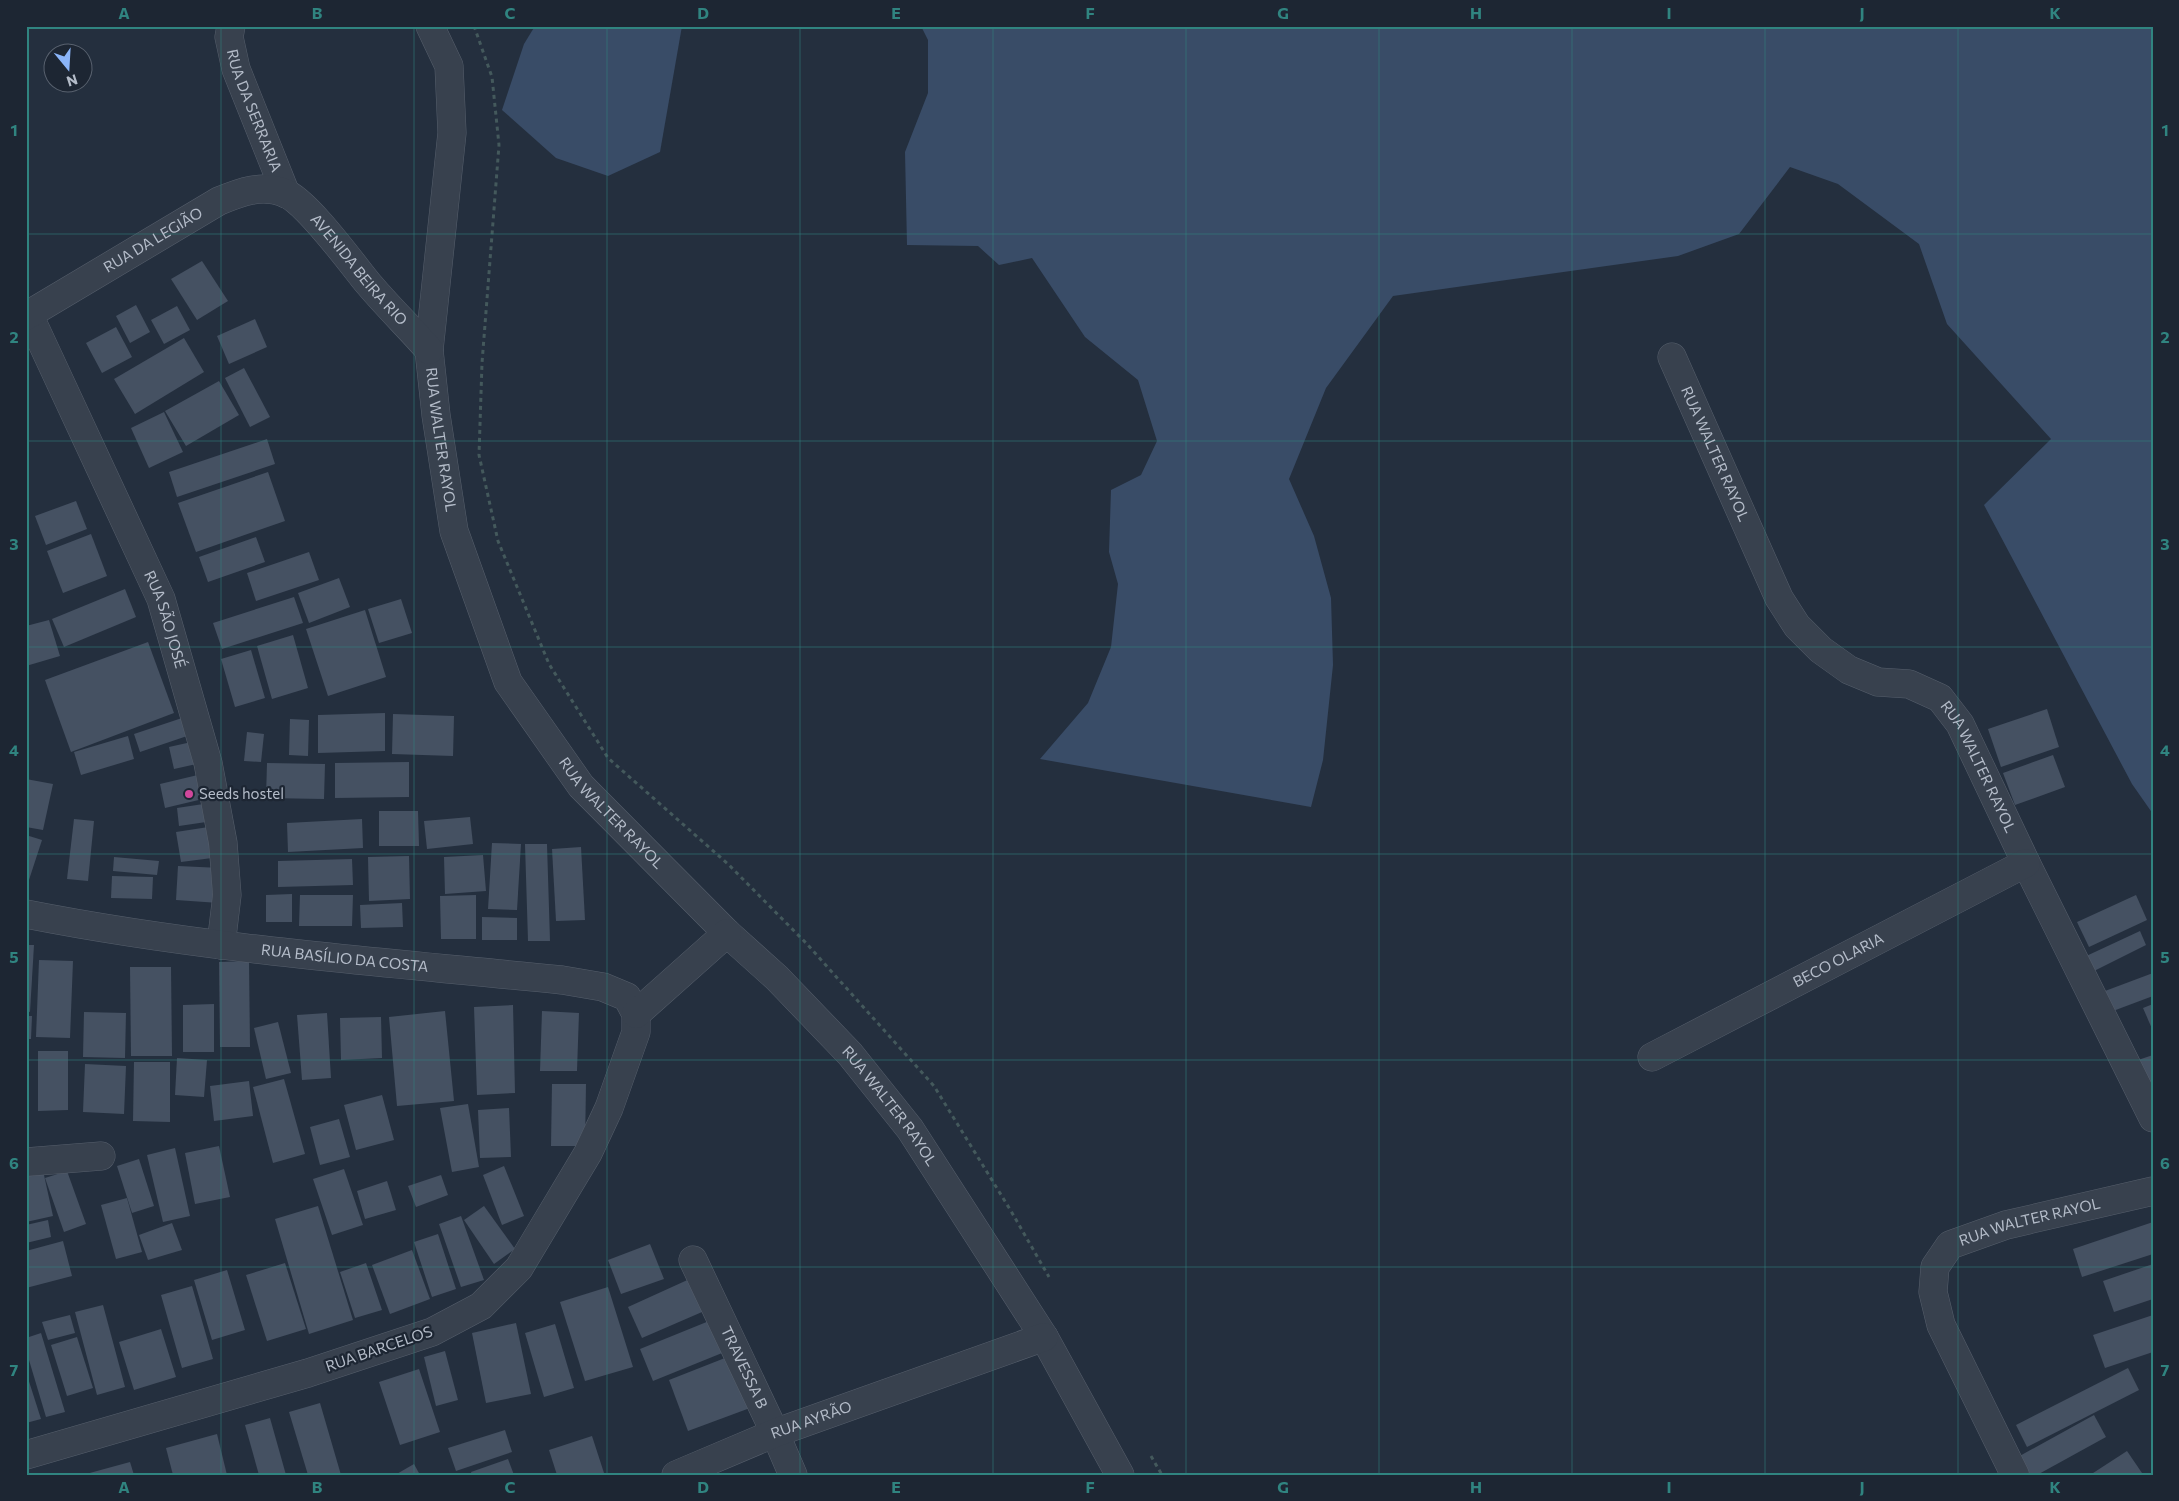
<svg xmlns="http://www.w3.org/2000/svg" width="2179" height="1501" font-family="Commissioner,sans-serif">
	<style>
		.water { fill: #394c67 }
		.building { fill: #455162 }
		.lines { fill: none; stroke-linecap: round; stroke-linejoin: round }
		.minor-casing { stroke: #565f6c; stroke-width: 29 }
		.path { stroke: #44595c; stroke-width: 3; stroke-dasharray: 4 4; stroke-linecap: butt }
		.minor { stroke: #38414e; stroke-width: 28 }
		.grid { fill: none; stroke: #308480; stroke-width: 1; stroke-opacity: 0.55 }
		.hotel-dot { fill: #d1479c; stroke: #1d2633; stroke-width: 2 }
		.labels { text-anchor: middle; stroke-width: 4.5; stroke-linejoin: round; paint-order: stroke }
		.street-label { font-size: 15px; fill: #b4bcc9; stroke: #1d2633 }
		.poi-label { font-size: 15px; fill: #b4bcc9; stroke: #1d2633; text-anchor: start }
		.neatline { fill: none; stroke: #308480; stroke-width: 2 }
		.grid-label { font-size: 16px; text-anchor: middle; font-weight: bold; fill: #308480 }
	</style>
	<rect width="100%" height="100%" fill="#242f3e"/>
	<g class="water">
		<polygon points="535,26 682,26 660,152 608,176 556,158 502,110 524,44"/>
		<polygon points="921,26 2153,26 2153,814 2132,784 1984,505 2051,439 1947,324 1919,244 1838,184 1790,167 1739,234 1678,256 1393,296 1326,388 1289,479 1314,536 1331,598 1333,665 1323,760 1311,807 1040,759 1088,703 1111,647 1118,584 1109,552 1111,490 1141,475 1157,441 1138,380 1085,337 1032,258 999,265 978,246 907,245 905,152 928,93 928,40"/>
	</g>
	<g class="building">
		<polygon points="202,261 228,301 197,320 171,279"/>
		<polygon points="136,305 150,332 130,343 116,316"/>
		<polygon points="177,306 190,330 164,344 151,320"/>
		<polygon points="255,319 267,347 229,364 217,336"/>
		<polygon points="116,327 132,357 102,373 86,343"/>
		<polygon points="184,338 204,372 135,414 114,379"/>
		<polygon points="244,368 270,417 250,427 225,378"/>
		<polygon points="219,381 239,415 186,446 165,411"/>
		<polygon points="164,412 183,452 149,468 131,428"/>
		<polygon points="267,439 275,464 177,497 169,472"/>
		<polygon points="268,472 285,521 196,552 178,503"/>
		<polygon points="76,501 87,529 46,545 35,516"/>
		<polygon points="91,534 107,576 63,593 47,551"/>
		<polygon points="256,537 265,562 208,582 199,557"/>
		<polygon points="309,552 319,580 256,601 247,573"/>
		<polygon points="339,578 350,607 309,623 298,593"/>
		<polygon points="125,589 136,617 64,647 52,619"/>
		<polygon points="294,597 303,623 222,649 213,623"/>
		<polygon points="401,599 412,633 379,643 368,609"/>
		<polygon points="365,610 386,677 328,696 306,629"/>
		<polygon points="49,620 60,656 26,666 26,626"/>
		<polygon points="293,635 308,688 272,699 257,646"/>
		<polygon points="148,642 174,713 71,752 45,680"/>
		<polygon points="251,650 265,698 235,707 221,659"/>
		<polygon points="2047,709 2059,747 2001,767 1988,729"/>
		<polygon points="385,713 385,751 318,753 318,715"/>
		<polygon points="393,714 454,716 453,756 392,754"/>
		<polygon points="185,717 190,735 140,752 134,734"/>
		<polygon points="290,719 309,720 308,756 289,755"/>
		<polygon points="247,732 264,734 261,762 244,761"/>
		<polygon points="128,736 134,759 81,775 74,752"/>
		<polygon points="196,741 201,763 174,769 169,747"/>
		<polygon points="2053,755 2065,787 2015,805 2003,773"/>
		<polygon points="409,762 409,797 335,798 335,763"/>
		<polygon points="267,763 325,764 324,799 266,798"/>
		<polygon points="202,774 207,798 165,808 160,784"/>
		<polygon points="26,779 53,784 43,830 26,827"/>
		<polygon points="210,803 213,821 179,826 177,808"/>
		<polygon points="379,811 418,811 419,846 379,846"/>
		<polygon points="470,817 473,844 427,849 424,821"/>
		<polygon points="74,819 94,821 88,881 67,879"/>
		<polygon points="362,819 363,848 288,852 287,823"/>
		<polygon points="215,826 220,857 181,862 176,832"/>
		<polygon points="26,835 42,840 27,886 26,886"/>
		<polygon points="492,843 521,844 517,910 488,909"/>
		<polygon points="525,844 547,844 550,941 528,941"/>
		<polygon points="581,847 585,920 556,921 552,849"/>
		<polygon points="483,855 486,891 445,894 444,857"/>
		<polygon points="409,856 410,899 369,901 368,857"/>
		<polygon points="114,857 159,861 157,875 113,871"/>
		<polygon points="352,859 353,885 278,887 278,861"/>
		<polygon points="178,866 221,868 219,903 176,900"/>
		<polygon points="112,876 153,877 152,899 111,898"/>
		<polygon points="292,894 292,922 266,922 266,895"/>
		<polygon points="300,895 353,895 352,926 299,926"/>
		<polygon points="476,895 476,939 441,939 440,896"/>
		<polygon points="2136,895 2147,920 2089,947 2077,922"/>
		<polygon points="402,903 403,927 361,928 360,905"/>
		<polygon points="482,917 517,918 517,940 482,940"/>
		<polygon points="2140,931 2146,945 2090,973 2082,958"/>
		<polygon points="26,945 34,945 30,1012 26,1011"/>
		<polygon points="39,960 73,961 70,1038 36,1037"/>
		<polygon points="249,961 250,1047 220,1047 219,962"/>
		<polygon points="130,967 171,967 172,1056 131,1056"/>
		<polygon points="2153,973 2153,996 2113,1011 2105,991"/>
		<polygon points="214,1004 214,1052 183,1052 183,1005"/>
		<polygon points="2153,1004 2153,1031 2143,1008"/>
		<polygon points="513,1005 515,1093 477,1095 474,1007"/>
		<polygon points="445,1011 454,1101 397,1106 389,1017"/>
		<polygon points="542,1011 579,1013 577,1071 540,1071"/>
		<polygon points="84,1012 126,1013 125,1058 83,1057"/>
		<polygon points="327,1013 331,1078 302,1080 297,1015"/>
		<polygon points="26,1016 32,1016 31,1039 26,1039"/>
		<polygon points="381,1017 382,1058 341,1060 340,1018"/>
		<polygon points="278,1022 291,1073 266,1079 254,1028"/>
		<polygon points="38,1051 68,1051 68,1110 38,1111"/>
		<polygon points="2153,1055 2153,1086 2144,1089 2135,1061"/>
		<polygon points="177,1058 207,1060 204,1097 175,1095"/>
		<polygon points="134,1062 170,1062 170,1122 133,1121"/>
		<polygon points="85,1064 126,1066 124,1114 83,1112"/>
		<polygon points="26,1075 29,1075 28,1121 26,1121"/>
		<polygon points="284,1079 305,1154 273,1163 253,1087"/>
		<polygon points="249,1081 253,1116 214,1121 210,1086"/>
		<polygon points="552,1084 586,1084 585,1146 551,1146"/>
		<polygon points="382,1095 394,1140 356,1150 344,1105"/>
		<polygon points="468,1104 479,1167 452,1172 440,1108"/>
		<polygon points="509,1108 511,1157 480,1158 478,1110"/>
		<polygon points="339,1119 350,1157 320,1165 310,1127"/>
		<polygon points="219,1146 230,1197 195,1204 185,1153"/>
		<polygon points="175,1148 190,1216 163,1222 147,1155"/>
		<polygon points="139,1159 154,1206 132,1213 117,1166"/>
		<polygon points="42,1166 53,1216 26,1222 26,1170"/>
		<polygon points="504,1166 524,1216 502,1225 483,1175"/>
		<polygon points="344,1169 363,1225 332,1235 313,1179"/>
		<polygon points="67,1171 86,1224 64,1232 45,1178"/>
		<polygon points="441,1175 448,1195 416,1207 408,1186"/>
		<polygon points="387,1181 396,1210 365,1219 357,1191"/>
		<polygon points="127,1198 142,1252 116,1259 101,1205"/>
		<polygon points="318,1206 353,1320 309,1334 275,1219"/>
		<polygon points="484,1206 515,1249 494,1264 464,1220"/>
		<polygon points="461,1216 484,1280 461,1287 439,1224"/>
		<polygon points="48,1220 51,1237 26,1243 26,1225"/>
		<polygon points="2153,1222 2153,1254 2082,1277 2073,1249"/>
		<polygon points="172,1223 182,1250 148,1260 139,1235"/>
		<polygon points="438,1234 456,1289 432,1297 414,1242"/>
		<polygon points="63,1241 72,1276 26,1288 26,1251"/>
		<polygon points="650,1244 664,1279 621,1294 608,1260"/>
		<polygon points="412,1250 430,1299 390,1314 372,1265"/>
		<polygon points="285,1263 306,1329 267,1341 246,1275"/>
		<polygon points="366,1263 382,1310 355,1318 340,1272"/>
		<polygon points="2153,1264 2153,1299 2114,1312 2103,1281"/>
		<polygon points="227,1270 245,1330 212,1340 194,1280"/>
		<polygon points="694,1277 709,1309 642,1338 628,1307"/>
		<polygon points="192,1286 213,1359 182,1368 161,1295"/>
		<polygon points="608,1287 633,1367 585,1381 560,1302"/>
		<polygon points="103,1305 125,1387 97,1395 75,1312"/>
		<polygon points="70,1315 75,1333 48,1340 42,1322"/>
		<polygon points="2153,1315 2153,1352 2105,1368 2093,1335"/>
		<polygon points="714,1319 727,1351 653,1381 640,1349"/>
		<polygon points="516,1323 531,1394 486,1403 472,1333"/>
		<polygon points="555,1324 574,1388 544,1397 525,1333"/>
		<polygon points="161,1329 176,1377 134,1390 119,1342"/>
		<polygon points="41,1333 65,1412 46,1417 26,1350 26,1338"/>
		<polygon points="77,1337 93,1388 67,1396 51,1345"/>
		<polygon points="445,1351 458,1400 436,1406 424,1357"/>
		<polygon points="730,1356 750,1408 688,1431 669,1380"/>
		<polygon points="2128,1368 2139,1390 2027,1447 2016,1425"/>
		<polygon points="419,1369 440,1432 400,1445 379,1382"/>
		<polygon points="26,1372 41,1419 26,1423"/>
		<polygon points="320,1403 341,1475 308,1475 289,1412"/>
		<polygon points="2094,1415 2106,1437 2037,1475 2025,1475 2016,1458"/>
		<polygon points="270,1418 286,1475 259,1475 245,1425"/>
		<polygon points="505,1430 512,1452 456,1471 448,1448"/>
		<polygon points="217,1434 227,1475 173,1475 166,1448"/>
		<polygon points="592,1436 604,1473 598,1475 557,1475 549,1450"/>
		<polygon points="2127,1451 2142,1473 2090,1475"/>
		<polygon points="508,1459 514,1475 472,1475 471,1472"/>
		<polygon points="130,1462 134,1475 86,1475 86,1474"/>
		<polygon points="414,1464 420,1475 395,1475"/>
	</g>
	<g class="lines">
		<defs>
			<g id="minor">
				<path id="s1" d="M 231,26 L 229,37 L 236,69 L 286,194"/>
				<path id="s2" d="M 430,26 L 449,66 L 452,133 L 429,350 L 436,415 L 454,531 L 508,682 L 581,786 L 727,933 L 777,978 L 850,1054 L 910,1129 L 1044,1337 L 1120,1475"/>
				<path id="s3" d="M 29,315 L 161,599 L 208,763 L 223,843 L 227,895 L 221,945"/>
				<path id="s4" d="M 26,316 L 219,201 C 241,192 261,184 285,193 C 307,202 350,261 367,282 C 387,306 409,327 429,350"/>
				<path id="s5" d="M 1672,357 L 1779,598 L 1797,626 L 1821,650 L 1849,670 L 1878,682 L 1909,684 L 1940,698 L 1960,724 L 2026,863 L 2153,1118"/>
				<path id="s6" d="M 26,914 C 203,949 383,962 562,980 L 603,987 L 627,997 L 636,1014 L 636,1032 L 609,1108 L 588,1153 L 519,1268 L 481,1306 L 432,1332 L 308,1373 L 26,1455"/>
				<polyline points="636,1014 727,933"/>
				<path id="s7" d="M 1652,1057 L 2026,863"/>
				<polyline points="26,1162 101,1156"/>
				<path id="s8" d="M 693,1260 L 775,1433 L 793,1475"/>
				<path id="s9" d="M 676,1475 L 775,1433 L 1044,1337"/>
				<path id="s10" d="M 2015,1475 L 1941,1325 L 1933,1292 L 1935,1267 L 1950,1245 L 2006,1225 L 2153,1191"/>
			</g>
		</defs>
		<use href="#minor" class="minor-casing"/>
		<g class="path">
			<polyline points="474,26 492,77 499,145 482,363 479,455 498,541 549,664 608,758 728,864 806,943 934,1086 1011,1211 1049,1277"/>
			<polyline points="1151,1456 1162,1475"/>
		</g>
		<use href="#minor" class="minor"/>
	</g>
	<path class="grid" d="M 221,26 L 221,1475M 414,26 L 414,1475M 607,26 L 607,1475M 800,26 L 800,1475M 993,26 L 993,1475M 1186,26 L 1186,1475M 1379,26 L 1379,1475M 1572,26 L 1572,1475M 1765,26 L 1765,1475M 1958,26 L 1958,1475M 26,234 L 2153,234M 26,441 L 2153,441M 26,647 L 2153,647M 26,854 L 2153,854M 26,1060 L 2153,1060M 26,1267 L 2153,1267"/>
	<circle class="hotel-dot" cx="189" cy="794" r="5"/>
	<g class="labels">
		<g class="street-label">
			<text dy="5" stroke="none"><textPath href="#s1" startOffset="89">RUA DA SERRARIA</textPath></text>
			<text dy="5" stroke="none"><textPath href="#s4" startOffset="148">RUA DA LEGIÃO</textPath></text>
			<text dy="5" stroke="none"><textPath href="#s4" startOffset="400">AVENIDA BEIRA RIO</textPath></text>
			<text dy="5" stroke="none"><textPath href="#s2" startOffset="420">RUA WALTER RAYOL</textPath></text>
			<text dy="5" stroke="none"><textPath href="#s5" startOffset="106">RUA WALTER RAYOL</textPath></text>
			<text dy="5" stroke="none"><textPath href="#s3" startOffset="334">RUA SÃO JOSÉ</textPath></text>
			<text dy="5" stroke="none"><textPath href="#s5" startOffset="541">RUA WALTER RAYOL</textPath></text>
			<text dy="5" stroke="none"><textPath href="#s2" startOffset="840">RUA WALTER RAYOL</textPath></text>
			<text dy="5" stroke="none"><textPath href="#s6" startOffset="322">RUA BASÍLIO DA COSTA</textPath></text>
			<text dy="5" stroke="none"><textPath href="#s7" startOffset="210">BECO OLARIA</textPath></text>
			<text dy="5" stroke="none"><textPath href="#s2" startOffset="1245">RUA WALTER RAYOL</textPath></text>
			<text dy="5" stroke="none"><textPath href="#s10" startOffset="336">RUA WALTER RAYOL</textPath></text>
			<text transform="translate(379 1349) rotate(-19)" y="5">RUA BARCELOS</text>
			<text dy="5" stroke="none"><textPath href="#s8" startOffset="119">TRAVESSA B</textPath></text>
			<text dy="5" stroke="none"><textPath href="#s9" startOffset="146">RUA AYRÃO</textPath></text>
		</g>
		<g class="poi-label">
			<text x="199" y="799">Seeds hostel</text>
		</g>
	</g>
	<rect width="2179" height="1501" fill="none" stroke="#1d2633" stroke-width="55"/>
	<g transform="translate(68 68) rotate(162)"><circle r="24" fill="#1d2633" stroke="#59626f"/>
	<path d="M0-4L9 19L0 12L-9 19Z" fill="#8ab4f8"/>
	<text y="-8" font-size="14" font-weight="bold" text-anchor="middle" fill="#b4bcc9">N</text>
	</g>
	<rect x="28" y="28" width="2124" height="1446" class="neatline"/>
	<g class="grid-label">
		<text x="124" y="19">A</text>
		<text x="317" y="19">B</text>
		<text x="510" y="19">C</text>
		<text x="703" y="19">D</text>
		<text x="896" y="19">E</text>
		<text x="1090" y="19">F</text>
		<text x="1283" y="19">G</text>
		<text x="1476" y="19">H</text>
		<text x="1669" y="19">I</text>
		<text x="1862" y="19">J</text>
		<text x="2055" y="19">K</text>
		<text x="14" y="136">1</text>
		<text x="2165" y="136">1</text>
		<text x="14" y="343">2</text>
		<text x="2165" y="343">2</text>
		<text x="14" y="550">3</text>
		<text x="2165" y="550">3</text>
		<text x="14" y="756">4</text>
		<text x="2165" y="756">4</text>
		<text x="14" y="963">5</text>
		<text x="2165" y="963">5</text>
		<text x="14" y="1169">6</text>
		<text x="2165" y="1169">6</text>
		<text x="14" y="1376">7</text>
		<text x="2165" y="1376">7</text>
		<text x="124" y="1493">A</text>
		<text x="317" y="1493">B</text>
		<text x="510" y="1493">C</text>
		<text x="703" y="1493">D</text>
		<text x="896" y="1493">E</text>
		<text x="1090" y="1493">F</text>
		<text x="1283" y="1493">G</text>
		<text x="1476" y="1493">H</text>
		<text x="1669" y="1493">I</text>
		<text x="1862" y="1493">J</text>
		<text x="2055" y="1493">K</text>
	</g>
</svg>
